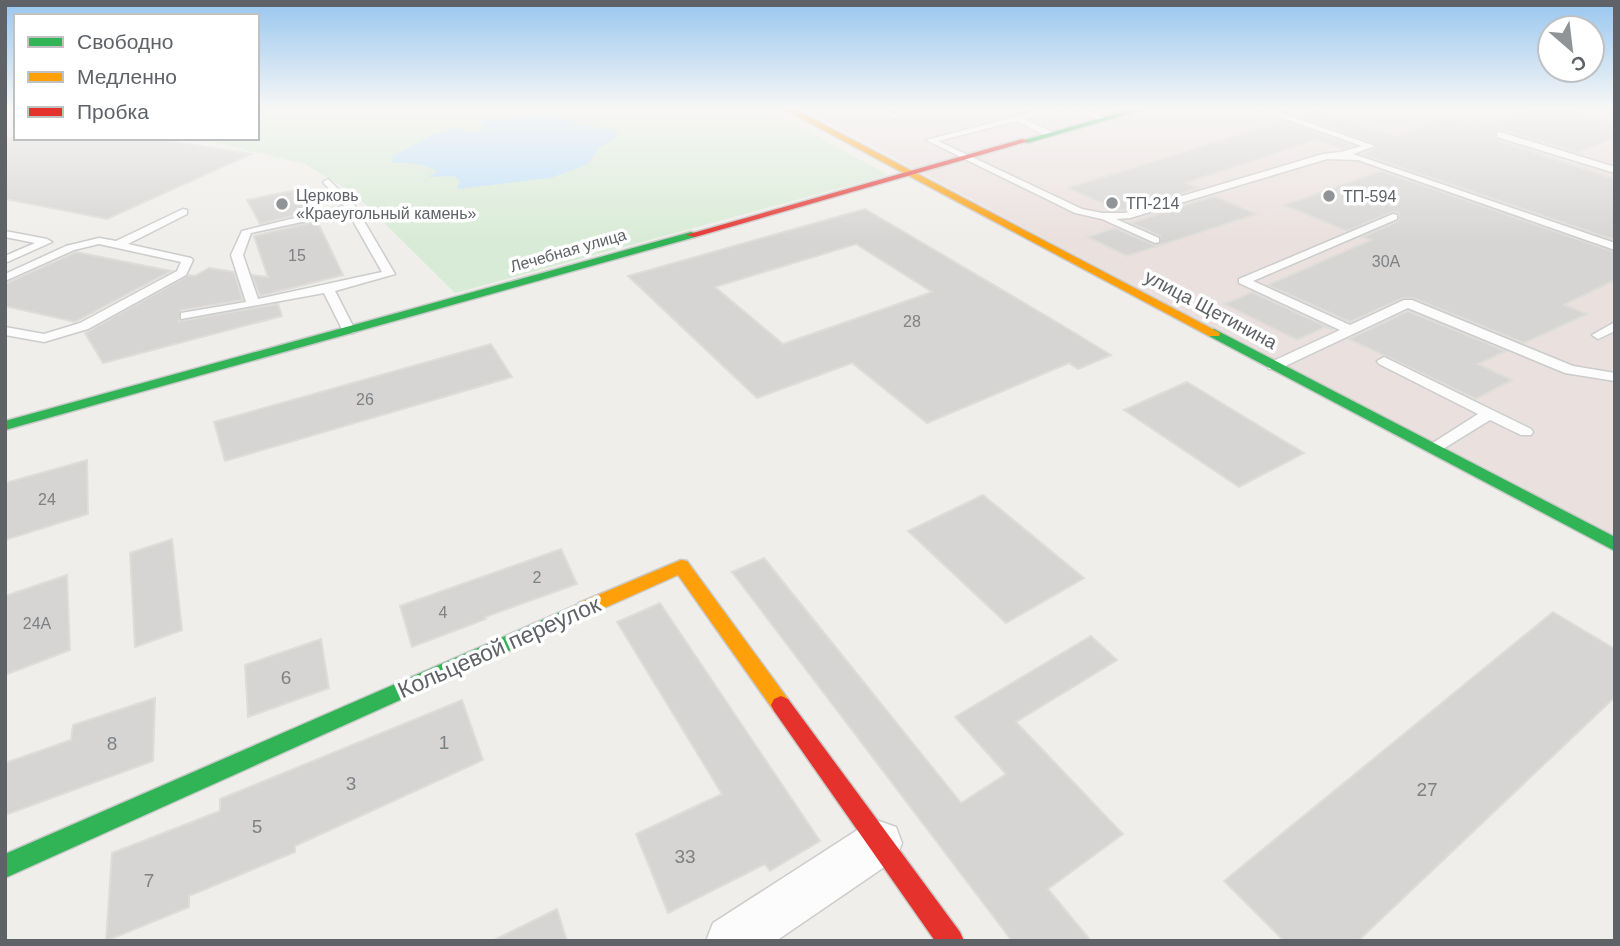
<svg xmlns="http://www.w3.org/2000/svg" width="1620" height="946" font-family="Arial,sans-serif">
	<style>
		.medical { fill: #eae0de }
		.green { fill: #d8ebd6 }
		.water { fill: #bfe0f9 }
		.building { fill: #d6d5d3; stroke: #deddd9; stroke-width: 2; fill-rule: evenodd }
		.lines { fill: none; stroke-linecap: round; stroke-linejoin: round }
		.lane-casing { stroke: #cbcccc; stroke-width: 3 }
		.street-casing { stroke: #cbcccc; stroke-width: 3 }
		.fast-casing { stroke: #cacacb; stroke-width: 3 }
		.slow-casing { stroke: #cacacb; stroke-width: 3 }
		.jam-casing { stroke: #cacacb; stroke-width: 3 }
		.lane { fill: #fdfcfc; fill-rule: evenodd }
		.street { fill: #fdfcfc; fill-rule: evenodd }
		.fast { fill: #30b455; fill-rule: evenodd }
		.slow { fill: #ff9f0a; fill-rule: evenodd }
		.jam { fill: #e5322d; fill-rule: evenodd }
		.poi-dot { fill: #919496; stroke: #fff; stroke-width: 2.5 }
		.labels { text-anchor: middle; stroke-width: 7; stroke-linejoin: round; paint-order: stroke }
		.far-poi-label { font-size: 16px; fill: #5f6368; stroke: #fff; text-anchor: start }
		.far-street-label { font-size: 16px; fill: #5f6368; stroke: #fff }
		.number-label { font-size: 16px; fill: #7e8184 }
		.street-label { font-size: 19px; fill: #5f6368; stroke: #fff }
		.near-number-label { font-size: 19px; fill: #7e8184 }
		.near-street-label { font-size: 23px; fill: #5f6368; stroke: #fff }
	</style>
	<rect width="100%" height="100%" fill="#efeeea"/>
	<polygon class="medical" points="802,109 1605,109 1615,111 1615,543"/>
	<polygon class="green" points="257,109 768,109 888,175 455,293 356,195 305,164 197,138 257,138"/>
	<path class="water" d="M 547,112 L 557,112 L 577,125 L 616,130 L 618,136 L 599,148 L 588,164 L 551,178 L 457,189 L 460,181 L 454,176 L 428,177 L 437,171 C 422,163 408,162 392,163 L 393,156 L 430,136 L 457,127 L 470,133 L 486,129 L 480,122 Z"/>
	<g class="building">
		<polygon points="1535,109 1559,109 1615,124 1615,137 1577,153 1501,129 1494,133 1496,140 1615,179 1615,240 1361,154 1376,148 1377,145 1298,116 1315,111 1395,136 1449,117 1480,126"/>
		<polygon points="1283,121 1353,146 1343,149 1315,140 1185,183 1198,188 1125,210 1118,210 1068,188"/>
		<polygon points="5,138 152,138 251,154 107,219 5,199"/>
		<polygon points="1381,171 1615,252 1615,280 1564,305 1587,314 1524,343 1413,298 1403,298 1350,322 1268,285 1371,240 1362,237 1398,221 1399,213 1392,212 1347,231 1284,205"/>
		<polygon points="301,189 312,211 260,224 247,200"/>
		<polygon points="1214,196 1256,214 1127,256 1088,237 1115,228 1154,245 1160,245 1160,236 1131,223"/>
		<path d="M 865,209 L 1060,324 L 1111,355 L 1078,369 L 1069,363 L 927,423 L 852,363 L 757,398 L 628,276 ZM 856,244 L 932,292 L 783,344 L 715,287 Z"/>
		<polygon points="317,221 343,275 260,296 252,275 268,277 254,236"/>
		<polygon points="76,252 171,271 75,322 5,306 5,284"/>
		<polygon points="209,268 234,272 243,300 181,310 179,321 278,304 282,316 103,363 85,333 189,275 195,276"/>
		<polygon points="1252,292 1334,330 1325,327 1297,340 1224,304"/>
		<polygon points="1408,311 1506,351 1478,364 1512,380 1476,399 1349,339"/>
		<polygon points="491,344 512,377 225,461 214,422"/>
		<polygon points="1187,382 1304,453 1239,487 1124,410"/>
		<polygon points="87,460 88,514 5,540 5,483"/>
		<polygon points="983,495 1084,578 1006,623 908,531"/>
		<polygon points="172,539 182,630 135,647 130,553"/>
		<polygon points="561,549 577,584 485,617 486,619 412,647 400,606"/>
		<polygon points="764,558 961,803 1006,774 955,717 1091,636 1117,660 1016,722 1123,834 1048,889 1091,941 1012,941 732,572"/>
		<polygon points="67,575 70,650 5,675 5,596"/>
		<polygon points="660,603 820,841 770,871 765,864 668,913 636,834 722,794 617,622"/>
		<polygon points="1553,612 1615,649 1615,697 1358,941 1284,941 1224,881"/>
		<polygon points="321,639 329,688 248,717 245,665"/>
		<polygon points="155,698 153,761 5,815 5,763 71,740 73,725"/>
		<polygon points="462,700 483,760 295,846 295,852 189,896 189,907 106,941 112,853 220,811 220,799"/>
		<polygon points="557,909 567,941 492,941"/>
	</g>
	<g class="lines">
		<defs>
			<g id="lane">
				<polygon points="876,109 886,109 900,116 893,118"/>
				<polygon points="1046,109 1059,109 1025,119 1052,132 1052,136 1046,136 1017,121 938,141 1082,209 1102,213 1125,213 1323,154 1341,152 1362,146 1260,110 1269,109 1375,146 1353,154 1615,243 1615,250 1358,160 1327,159 1130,218 1116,219 1159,238 1159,242 1155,243 1102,219 1075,213 926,140"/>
				<polygon points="1073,109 1084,109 1108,119 1101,121"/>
				<polygon points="1610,109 1615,109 1615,111 1611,111"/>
				<polygon points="1500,132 1615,167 1615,173 1497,137 1497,133"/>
				<path d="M 328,179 L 355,206 L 395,274 L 335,291 L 355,330 L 354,333 L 344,333 L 324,293 L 181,319 L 181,313 L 246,302 L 231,255 L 242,231 L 344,206 L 323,182 ZM 348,212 L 382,272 L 258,299 L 243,255 L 251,233 Z"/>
				<polygon points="183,209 187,210 187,214 128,244 191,258 193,260 186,275 88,329 44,342 5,335 5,327 44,334 80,323 177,271 181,262 99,244 74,250 5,281 5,274 66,246 99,238 116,241"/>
				<polygon points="1393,214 1397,215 1397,219 1253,281 1350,325 1404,300 1412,300 1573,366 1615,373 1615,381 1565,373 1408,308 1279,369 1269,369 1267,366 1269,363 1340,330 1239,283 1239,279"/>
				<polygon points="5,231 47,239 52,242 5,263 5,256 35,243 5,237"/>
				<polygon points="1615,322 1615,331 1598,339 1592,335"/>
				<polygon points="1384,357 1531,429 1533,432 1531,435 1521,435 1490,420 1438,452 1428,452 1425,449 1428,446 1478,414 1379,364 1377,361"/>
			</g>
			<polygon id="street" points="879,821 896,827 902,843 896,859 776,941 706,941 713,923 862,827"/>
			<g id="fast">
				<polygon points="1133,109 1145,109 1028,143 1021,141"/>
				<polygon points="691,232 695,233 695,237 5,430 5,421"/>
				<polygon points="1214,329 1615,537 1615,551 1209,336 1209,330"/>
				<polygon points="586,601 593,603 595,608 593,613 5,878 5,854"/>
			</g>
			<g id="slow">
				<polygon points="784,109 794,109 1220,333 1219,336 1209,336"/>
				<polygon points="681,560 687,561 788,699 791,705 788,711 781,714 774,711 678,575 593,613 586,615 579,613 577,608 579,603"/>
			</g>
			<g id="jam">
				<polygon points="1022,139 1029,141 695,237 686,235"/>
				<polygon points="781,696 788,699 960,932 964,941 935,941 774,711 771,705 774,699"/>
			</g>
		</defs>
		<use href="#lane" class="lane-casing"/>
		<use href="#street" class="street-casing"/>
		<use href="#fast" class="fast-casing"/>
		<use href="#slow" class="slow-casing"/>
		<use href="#jam" class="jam-casing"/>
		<use href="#lane" class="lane"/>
		<use href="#street" class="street"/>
		<use href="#fast" class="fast"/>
		<use href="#slow" class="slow"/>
		<use href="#jam" class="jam"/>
	</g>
	<linearGradient id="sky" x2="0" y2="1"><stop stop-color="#97c6ef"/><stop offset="0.45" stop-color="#f8f7f6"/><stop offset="1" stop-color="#f8f7f6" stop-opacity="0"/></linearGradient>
	<rect width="1620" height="241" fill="url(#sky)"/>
	<g class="poi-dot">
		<circle cx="1329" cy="196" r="7"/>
		<circle cx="1112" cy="203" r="7"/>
		<circle cx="282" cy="204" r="7"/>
	</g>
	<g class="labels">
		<g class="far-poi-label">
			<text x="296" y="201">Церковь<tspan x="296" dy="18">«Краеугольный камень»</tspan></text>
			<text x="1343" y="202">ТП-594</text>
			<text x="1126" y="209">ТП-214</text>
		</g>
		<g class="far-street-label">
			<text transform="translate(568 250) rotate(-16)" y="6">Лечебная улица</text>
		</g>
		<g class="number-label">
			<text x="297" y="261">15</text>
			<text x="1386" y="267">30А</text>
			<text x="912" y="327">28</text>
			<text x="365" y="405">26</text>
			<text x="47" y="505">24</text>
			<text x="537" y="583">2</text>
			<text x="443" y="618">4</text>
			<text x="37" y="629">24А</text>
		</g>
		<g class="street-label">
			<text transform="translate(1211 309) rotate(28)" y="7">улица Щетинина</text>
		</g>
		<g class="near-number-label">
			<text x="286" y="684">6</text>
			<text x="444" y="749">1</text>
			<text x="112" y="750">8</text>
			<text x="351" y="790">3</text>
			<text x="1427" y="796">27</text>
			<text x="257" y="833">5</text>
			<text x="685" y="863">33</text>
			<text x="149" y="887">7</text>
		</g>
		<g class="near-street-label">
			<text transform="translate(499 647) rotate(-24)" y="8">Кольцевой переулок</text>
		</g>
	</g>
	<rect width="1620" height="946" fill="none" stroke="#5f6368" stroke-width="14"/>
	<rect x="14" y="14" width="245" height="126" fill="#ffffff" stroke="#bfc1c3" stroke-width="2"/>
	<rect x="28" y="37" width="35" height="10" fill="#30b455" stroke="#bfc1c3" stroke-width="2"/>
	<text x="77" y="49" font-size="21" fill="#5f6368">Свободно</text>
	<rect x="28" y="72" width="35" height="10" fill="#ff9f0a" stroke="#bfc1c3" stroke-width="2"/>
	<text x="77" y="84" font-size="21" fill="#5f6368">Медленно</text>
	<rect x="28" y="107" width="35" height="10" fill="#e5322d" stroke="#bfc1c3" stroke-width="2"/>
	<text x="77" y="119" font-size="21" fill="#5f6368">Пробка</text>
	<g transform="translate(1571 49) rotate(152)"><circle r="33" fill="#ffffff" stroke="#bfc1c3" stroke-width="2"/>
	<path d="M0-5L12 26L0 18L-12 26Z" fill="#919496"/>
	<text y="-10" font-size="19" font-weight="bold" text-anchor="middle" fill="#5f6368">С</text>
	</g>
</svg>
